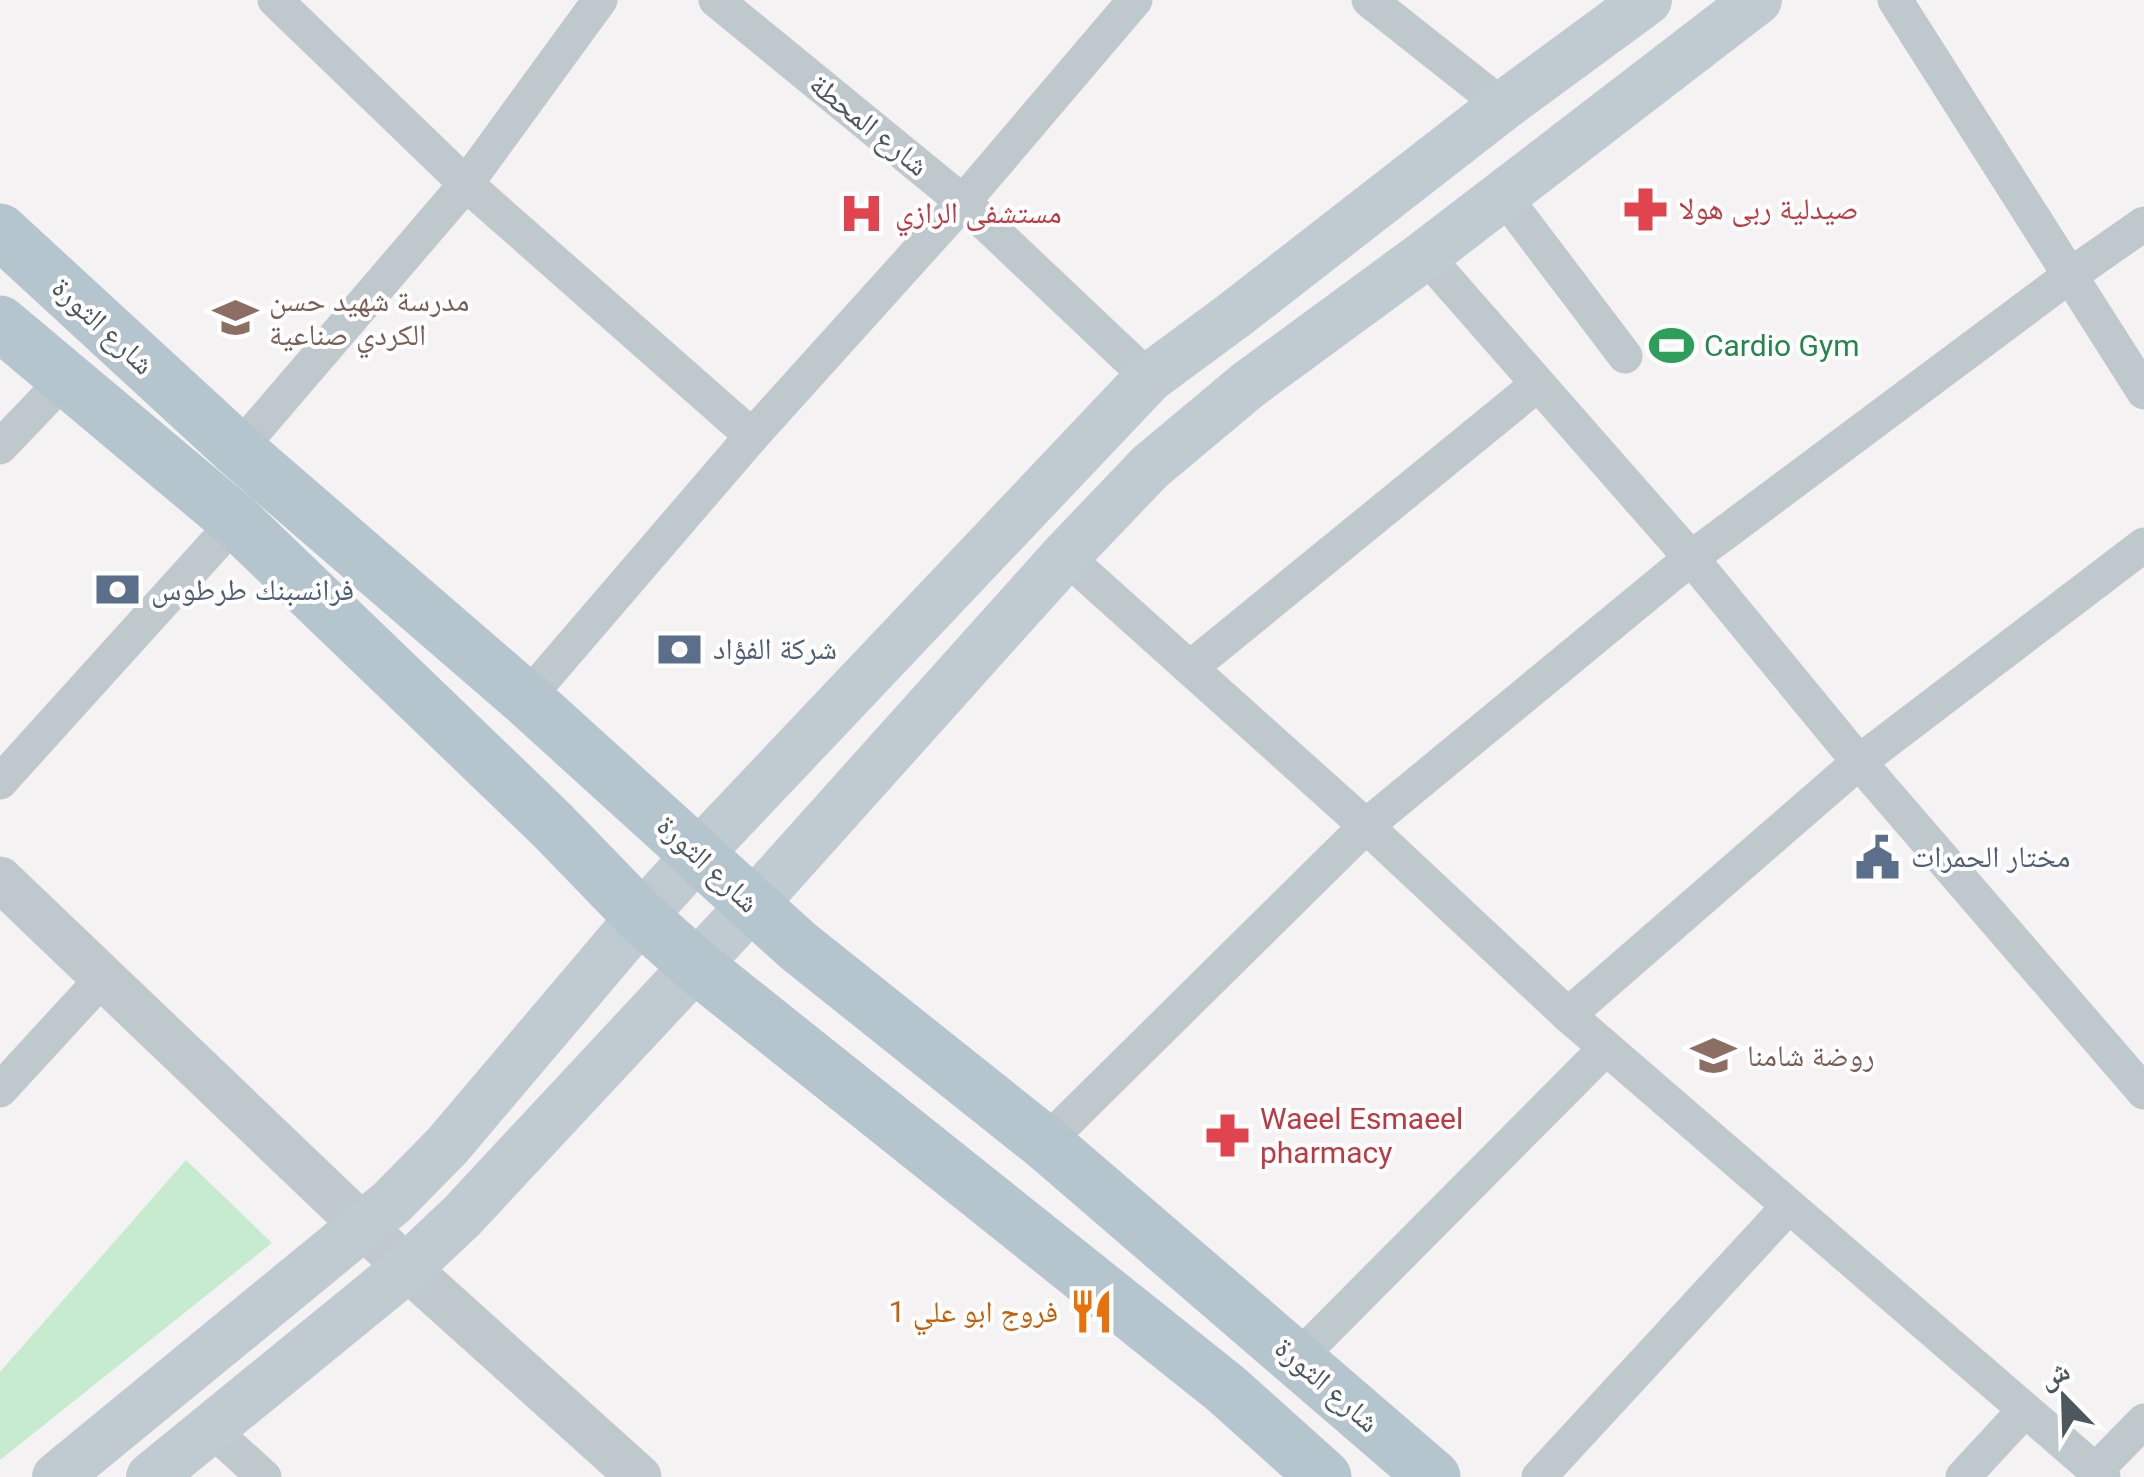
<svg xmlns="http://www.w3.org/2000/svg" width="2144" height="1477" font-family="Roboto,'Noto Naskh Arabic',sans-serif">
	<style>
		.green { fill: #c6ebcf }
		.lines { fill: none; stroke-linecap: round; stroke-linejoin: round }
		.minor { stroke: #bfc8cd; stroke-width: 35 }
		.tertiary { stroke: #bfc8cd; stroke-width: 45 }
		.secondary { stroke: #c0cbd1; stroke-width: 50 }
		.primary { stroke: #b5c5cd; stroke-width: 55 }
		.labels { text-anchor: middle; stroke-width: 8; stroke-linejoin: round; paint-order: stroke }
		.street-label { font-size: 30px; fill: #4c585d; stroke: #fff }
		.health-label { font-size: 30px; fill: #be3a42; stroke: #fff; text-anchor: start }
		.education-label { font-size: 30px; fill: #785e54; stroke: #fff; text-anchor: start }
		.leisure-label { font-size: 30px; fill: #27864d; stroke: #fff; text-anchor: start }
		.service-label { font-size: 30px; fill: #4e5e75; stroke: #fff; text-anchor: start }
		.food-label { font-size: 30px; fill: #c56008; stroke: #fff; text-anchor: end }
	</style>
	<rect width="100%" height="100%" fill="#f4f2f2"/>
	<polygon class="green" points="186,1160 272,1243 0,1460 0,1372"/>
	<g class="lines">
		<g class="minor">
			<polyline points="275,0 466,184 752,436"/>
			<polyline points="716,0 963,202 1149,378"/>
			<polyline points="1369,0 1503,106"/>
			<polyline points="1895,0 2144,392"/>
			<polyline points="1503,195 1625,356"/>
			<polyline points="1425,255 1691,558 1859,762 2144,1092"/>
			<polyline points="0,447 65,379"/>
			<polyline points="238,450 466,184 600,0"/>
			<polyline points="1065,556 1366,826 1568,1015 2103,1477"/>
			<polyline points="1190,668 1538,384"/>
			<polyline points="526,699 752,436 963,202 1135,0"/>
			<polyline points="0,782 236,521"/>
			<polyline points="1568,1015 1859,762 2144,545"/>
			<polyline points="0,1090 103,978"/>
			<polyline points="1045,1143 1366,826 1691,558 2069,276 2144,224"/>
			<polyline points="1297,1359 1606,1048"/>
			<polyline points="211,1429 264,1477"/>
			<polyline points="2095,1471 2144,1421"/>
			<polyline points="1539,1477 1789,1206"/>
			<polyline points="1963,1477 2025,1410"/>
		</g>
		<polyline class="tertiary" points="0,879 407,1268 639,1477"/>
		<g class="secondary">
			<polyline points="57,1477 392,1202 447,1146 641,917 698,854 1149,378 1233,316 1503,106 1647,0"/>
			<polyline points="151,1477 407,1268 462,1216 752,905 1065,556 1150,467 1248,385 1425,255 1757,0"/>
		</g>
		<g class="primary">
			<polyline points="0,231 238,450 526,699 798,946 1045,1143 1433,1477"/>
			<polyline points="0,323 236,521 552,825 641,917 695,965 1226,1389 1324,1477"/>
		</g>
	</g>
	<defs>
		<symbol id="pharmacy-bare" viewBox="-9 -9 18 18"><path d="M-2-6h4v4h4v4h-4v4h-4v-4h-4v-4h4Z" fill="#e0444e" stroke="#fff" stroke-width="2.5" paint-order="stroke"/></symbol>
		<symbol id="hospital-bare" viewBox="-9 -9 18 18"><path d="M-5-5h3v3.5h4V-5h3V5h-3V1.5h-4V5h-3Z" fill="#e0444e" stroke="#fff" stroke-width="2.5" paint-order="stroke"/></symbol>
		<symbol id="school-bare" viewBox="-9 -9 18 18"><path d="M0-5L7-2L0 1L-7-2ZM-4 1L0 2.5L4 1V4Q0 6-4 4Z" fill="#8d6e63" stroke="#fff" stroke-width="2.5" paint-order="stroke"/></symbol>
		<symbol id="stadium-bare" viewBox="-9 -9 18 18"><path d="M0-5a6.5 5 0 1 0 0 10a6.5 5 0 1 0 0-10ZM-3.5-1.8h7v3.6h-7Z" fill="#2e9e5b" stroke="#fff" stroke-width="2.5" paint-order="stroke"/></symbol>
		<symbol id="bank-bare" viewBox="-9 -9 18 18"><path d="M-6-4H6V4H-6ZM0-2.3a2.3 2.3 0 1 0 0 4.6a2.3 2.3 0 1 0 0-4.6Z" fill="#5c6f8a" stroke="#fff" stroke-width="2.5" paint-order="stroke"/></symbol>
		<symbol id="civic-bare" viewBox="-9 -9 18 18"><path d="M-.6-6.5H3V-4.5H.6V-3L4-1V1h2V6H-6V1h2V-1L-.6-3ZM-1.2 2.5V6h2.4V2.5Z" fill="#5c6f8a" stroke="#fff" stroke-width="2.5" paint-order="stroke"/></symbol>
		<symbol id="restaurant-bare" viewBox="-9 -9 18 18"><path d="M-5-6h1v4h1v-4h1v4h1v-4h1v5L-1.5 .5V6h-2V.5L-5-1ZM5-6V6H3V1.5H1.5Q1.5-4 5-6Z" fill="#e8710a" stroke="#fff" stroke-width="2.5" paint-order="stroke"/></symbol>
	</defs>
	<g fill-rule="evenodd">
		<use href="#pharmacy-bare" x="1614" y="178" width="63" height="63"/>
		<use href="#hospital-bare" x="830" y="182" width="63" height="63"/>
		<use href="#school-bare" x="204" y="286" width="63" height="63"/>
		<use href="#stadium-bare" x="1640" y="314" width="63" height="63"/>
		<use href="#bank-bare" x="86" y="558" width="63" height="63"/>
		<use href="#bank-bare" x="648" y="618" width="63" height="63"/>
		<use href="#civic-bare" x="1846" y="826" width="63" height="63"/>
		<use href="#school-bare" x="1682" y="1024" width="63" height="63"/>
		<use href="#pharmacy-bare" x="1196" y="1104" width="63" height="63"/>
		<use href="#restaurant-bare" x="1060" y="1280" width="63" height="63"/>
	</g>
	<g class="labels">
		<g class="street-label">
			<text transform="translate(869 125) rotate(39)" y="10">شارع المحطة</text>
			<text transform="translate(103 326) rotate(43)" y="10">شارع الثورة</text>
			<text transform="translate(708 864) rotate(43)" y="10">شارع الثورة</text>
			<text transform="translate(1327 1385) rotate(41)" y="10">شارع الثورة</text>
		</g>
		<g class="health-label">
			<text x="1679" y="219">صيدلية ربى هولا</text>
			<text x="895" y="223">مستشفى الرازي</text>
			<text x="1260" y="1129">Waeel Esmaeel<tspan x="1260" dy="34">pharmacy</tspan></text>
		</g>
		<g class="education-label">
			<text x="269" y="311">مدرسة شهيد حسن<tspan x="269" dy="34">الكردي صناعية</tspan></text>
			<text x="1747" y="1066">روضة شامنا</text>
		</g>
		<g class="leisure-label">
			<text x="1704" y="356">Cardio Gym</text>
		</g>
		<g class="service-label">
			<text x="151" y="600">فرانسبنك طرطوس</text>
			<text x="713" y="659">شركة الفؤاد</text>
			<text x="1911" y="867">مختار الحمرات</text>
		</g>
		<g class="food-label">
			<text x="1058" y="1322">فروج ابو علي 1</text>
		</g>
	</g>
	<g transform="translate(2064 1397) rotate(337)" stroke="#ffffff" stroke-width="8" paint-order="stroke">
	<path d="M0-8L18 38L0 25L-18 38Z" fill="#4c585d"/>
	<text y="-15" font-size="28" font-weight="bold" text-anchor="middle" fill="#4c585d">ش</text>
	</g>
</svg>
